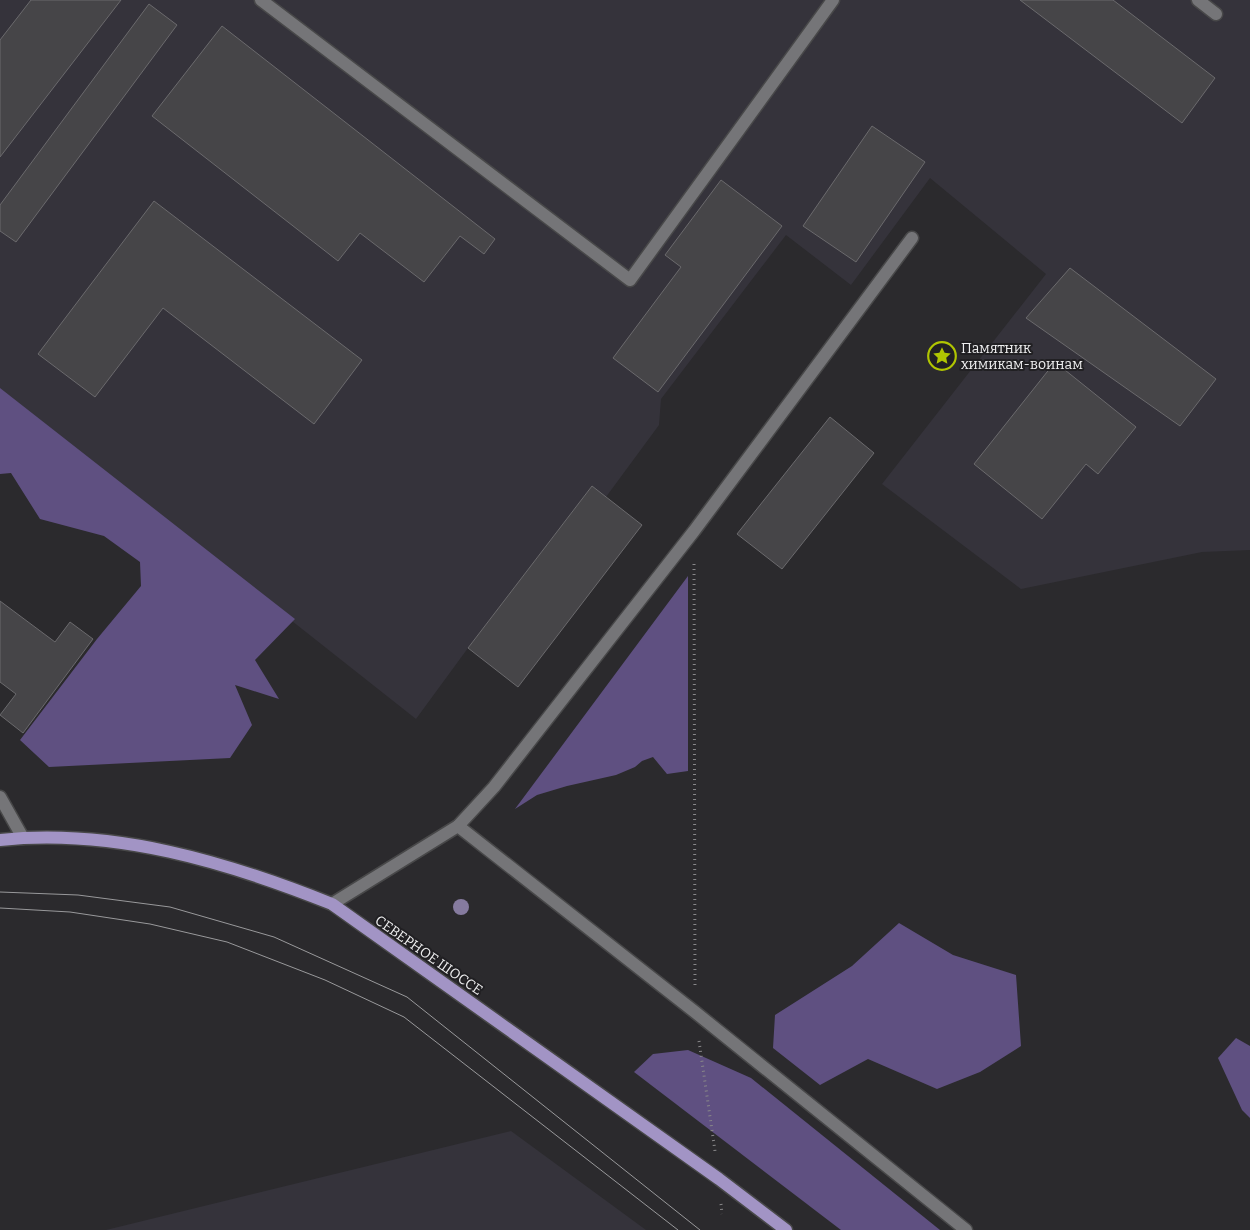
<svg xmlns="http://www.w3.org/2000/svg" width="1250" height="1230" font-family="Bitter,serif">
	<style>
		.built { fill: #35333b }
		.forest { fill: #5f5081 }
		.building { fill: #464548; stroke: #6b6a6d }
		.lines { fill: none; stroke-linecap: round; stroke-linejoin: round }
		.minor-casing { stroke: #484849; stroke-width: 15 }
		.major-casing { stroke: #484849; stroke-width: 15 }
		.path { stroke: #888789; stroke-width: 3; stroke-dasharray: 1 4; stroke-linecap: butt }
		.minor { stroke: #757578; stroke-width: 12 }
		.major { stroke: #a294c5; stroke-width: 12 }
		.tram { stroke: #99999b; stroke-width: 1 }
		.tree { fill: #867b9f }
		.labels { text-anchor: middle; stroke-width: 4; stroke-linejoin: round; paint-order: stroke }
		.poi-label { font-size: 14px; fill: #eeeeef; stroke: #212023; text-anchor: start }
		.street-label { font-size: 14px; fill: #eeeeef; stroke: #212023 }
	</style>
	<rect width="100%" height="100%" fill="#2b2a2d"/>
	<g class="built">
		<polygon points="0,0 1250,0 1250,550 1202,552 1021,589 882,484 1046,274 930,178 851,285 786,235 661,399 659,425 606,497 591,487 468,648 416,719 0,390"/>
		<polygon points="511,1131 646,1230 106,1230"/>
	</g>
	<g class="forest">
		<polygon points="0,388 295,619 255,660 279,699 235,685 252,725 230,758 49,767 20,740 97,639 141,586 140,562 104,536 40,519 11,473 0,474"/>
		<polygon points="688,576 688,771 667,774 653,757 642,761 635,767 616,775 567,786 537,795 515,809"/>
		<polygon points="899,923 953,955 1016,975 1021,1046 980,1072 937,1089 868,1059 820,1085 773,1048 775,1015 852,966"/>
		<polygon points="1236,1038 1250,1046 1250,1118 1242,1110 1218,1058"/>
		<polygon points="688,1050 751,1078 940,1230 841,1230 634,1072 653,1054"/>
	</g>
	<g class="building">
		<polygon points="31,0 121,0 0,157 0,40"/>
		<polygon points="1020,0 1113,0 1215,78 1182,123"/>
		<polygon points="149,4 177,25 16,242 0,231 0,205"/>
		<polygon points="222,26 495,239 484,254 460,236 424,282 360,233 338,261 152,116"/>
		<polygon points="872,126 925,162 856,262 803,226"/>
		<polygon points="721,180 782,226 658,392 613,358 681,267 665,255"/>
		<polygon points="154,201 362,360 314,424 163,308 95,397 38,354"/>
		<polygon points="1070,268 1216,379 1180,426 1026,318"/>
		<polygon points="1055,362 1136,427 1098,474 1086,464 1042,519 974,464"/>
		<polygon points="830,417 874,453 782,569 737,534"/>
		<polygon points="592,486 642,525 518,687 468,648"/>
		<polygon points="0,601 55,642 70,622 93,639 23,733 0,715 16,694 0,682"/>
	</g>
	<g class="lines">
		<defs>
			<g id="minor">
				<polyline points="261,0 630,280 833,0"/>
				<polyline points="1198,0 1216,14"/>
				<polyline points="0,797 23,838"/>
				<polyline points="458,826 695,1012 966,1230"/>
				<polyline points="332,904 458,826 494,787 694,531 912,238"/>
			</g>
			<path id="major" d="M 0,840 C 114,828 227,862 332,904 L 719,1179 L 786,1230"/>
		</defs>
		<use href="#minor" class="minor-casing"/>
		<use href="#major" class="major-casing"/>
		<g class="path">
			<polyline points="694,564 695,987"/>
			<polyline points="699,1041 715,1151"/>
			<polyline points="721,1204 722,1214"/>
		</g>
		<use href="#minor" class="minor"/>
		<use href="#major" class="major"/>
		<g class="tram">
			<polyline points="0,892 78,895 170,907 274,937 407,997 700,1230"/>
			<polyline points="0,908 70,912 150,924 227,942 325,980 404,1017 678,1230"/>
		</g>
	</g>
	<circle class="tree" cx="461" cy="907" r="8"/>
	<defs>
		<symbol id="sight-ring" viewBox="-11 -11 22 22"><circle r="9.5" fill="#212023" stroke="#b0c502" stroke-width="1.5"/><path d="M0-6L1.8-2.2L6-1.7L2.9 1.2L3.7 5.4L0 3.3L-3.7 5.4L-2.9 1.2L-6-1.7L-1.8-2.2Z" fill="#b0c502"/></symbol>
	</defs>
	<g fill-rule="evenodd">
		<use href="#sight-ring" x="926" y="340" width="32" height="32"/>
	</g>
	<g class="labels">
		<g class="poi-label">
			<text x="961" y="353">Памятник<tspan x="961" dy="16">химикам-воинам</tspan></text>
		</g>
		<g class="street-label">
			<text transform="translate(429 955) rotate(35)" y="5">СЕВЕРНОЕ ШОССЕ</text>
		</g>
	</g>
</svg>
